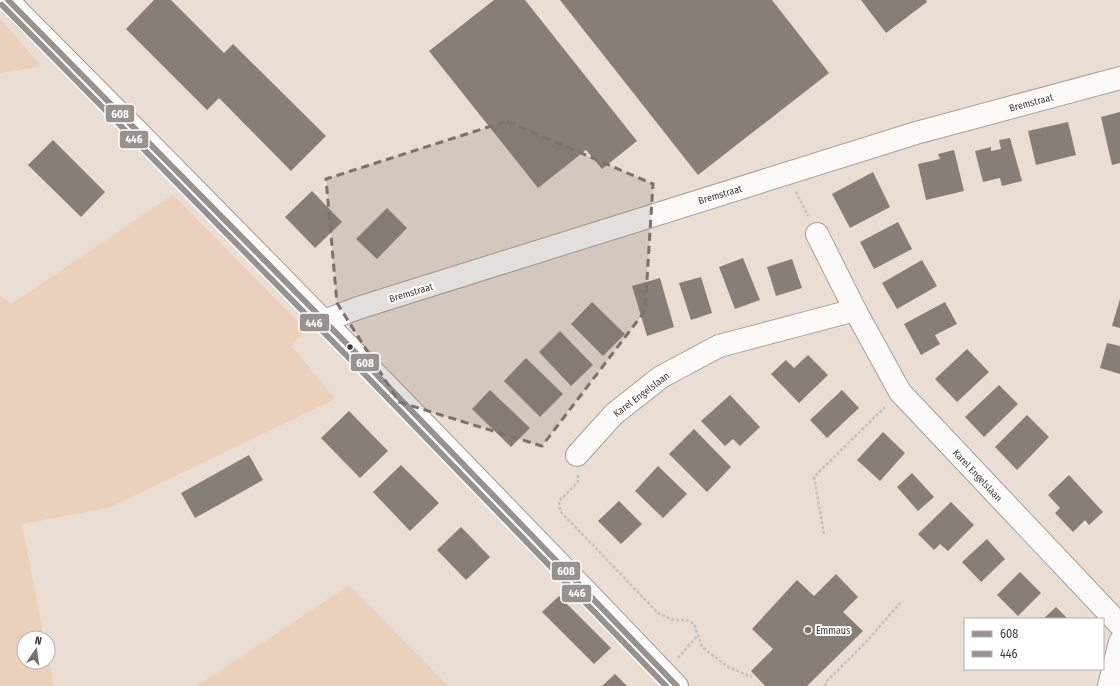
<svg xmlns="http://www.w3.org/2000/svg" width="1120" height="686" font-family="'Fira Sans Condensed',sans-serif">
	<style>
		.green { fill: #ebd0bc }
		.building { fill: #887e78 }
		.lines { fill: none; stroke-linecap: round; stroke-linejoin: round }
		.minor-casing { stroke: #a89e98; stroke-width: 24 }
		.major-casing { stroke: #a89e98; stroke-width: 24 }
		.path { stroke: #c7c2bf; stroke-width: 2.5; stroke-dasharray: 3 2; stroke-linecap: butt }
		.minor { stroke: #fcfaf9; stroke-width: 22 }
		.major { stroke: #fcfaf9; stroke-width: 22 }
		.bus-1-casing { stroke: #fff; stroke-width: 9 }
		.bus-2-casing { stroke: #fff; stroke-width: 9 }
		.bus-1 { stroke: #98928e; stroke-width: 6 }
		.bus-2 { stroke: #98928e; stroke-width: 6 }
		.marked { fill: #7d726b; fill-opacity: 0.2; stroke: #7d726b; stroke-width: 3; stroke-dasharray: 8 5; stroke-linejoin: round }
		.bus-dot { fill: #433932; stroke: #fff; stroke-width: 1.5 }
		.poi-dot { fill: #7d726b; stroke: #fff; stroke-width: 1.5 }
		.labels { text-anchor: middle; stroke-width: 4; stroke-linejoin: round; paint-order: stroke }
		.street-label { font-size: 10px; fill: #433932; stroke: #fff }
		.poi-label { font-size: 10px; fill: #433932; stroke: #fff; text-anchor: start }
		.line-badge { stroke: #fff; stroke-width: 1.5 }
		.badge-label { font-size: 11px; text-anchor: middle; font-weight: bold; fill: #fff }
	</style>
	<rect width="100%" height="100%" fill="#eaddd4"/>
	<g class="green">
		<polygon points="0,19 41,66 0,73"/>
		<polygon points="173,195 306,330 292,346 335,399 111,507 22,524 44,638 24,638 24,662 48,662 48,656 54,686 0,686 0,295 11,304"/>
		<polygon points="349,585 448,686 197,686"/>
	</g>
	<g class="building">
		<polygon points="154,0 171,0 224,53 233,44 326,136 291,171 219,98 207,110 126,29"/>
		<polygon points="494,0 525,0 637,141 602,169 586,150 538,188 429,51"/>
		<polygon points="560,0 772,0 829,73 698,175"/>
		<polygon points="861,0 926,0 927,2 886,33"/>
		<polygon points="1120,112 1120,163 1112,165 1101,117"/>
		<polygon points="1068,122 1076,155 1036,165 1028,131"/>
		<polygon points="1010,138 1022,181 1002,186 1000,178 983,182 975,151 991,147 991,151 1001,149 999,140"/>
		<polygon points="53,140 105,192 81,217 28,165"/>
		<polygon points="954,150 964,191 926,200 918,164 940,159 938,154"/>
		<polygon points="873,172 890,207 850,228 832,194"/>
		<polygon points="312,191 342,222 315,248 285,217"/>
		<polygon points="387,208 407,228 377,259 356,239"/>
		<polygon points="898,222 912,249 874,269 860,242"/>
		<polygon points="743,258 760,300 735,309 719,267"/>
		<polygon points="792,259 802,288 776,296 767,267"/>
		<polygon points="922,260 937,286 897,309 882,283"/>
		<polygon points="701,277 712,313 691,320 679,283"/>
		<polygon points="660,278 674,327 647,336 632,286"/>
		<polygon points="1120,299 1120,328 1112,326"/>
		<polygon points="592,302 625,334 603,356 571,324"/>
		<polygon points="945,302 957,324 935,335 940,344 921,355 904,324"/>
		<polygon points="560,331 593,365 571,386 539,352"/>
		<polygon points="1107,343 1120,346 1120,374 1100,368"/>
		<polygon points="967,349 989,372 957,402 935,379"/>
		<polygon points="808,355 828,375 799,403 771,374 786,360 794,368"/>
		<polygon points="526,358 563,394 540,417 504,381"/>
		<polygon points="999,385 1018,404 984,437 965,417"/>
		<polygon points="490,390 530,428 511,447 472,409"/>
		<polygon points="842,390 859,408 827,438 810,420"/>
		<polygon points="730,395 760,427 740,446 733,439 725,446 701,421"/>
		<polygon points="349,411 388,451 360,478 321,438"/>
		<polygon points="1027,415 1049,437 1017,470 995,447"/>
		<polygon points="694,429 731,467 707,492 669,454"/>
		<polygon points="883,432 905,453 880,481 857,460"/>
		<polygon points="249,455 263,480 195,518 181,493"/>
		<polygon points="401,465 439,503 410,531 373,492"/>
		<polygon points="658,466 687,494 663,518 635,491"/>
		<polygon points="912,473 934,497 918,511 897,487"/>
		<polygon points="1069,475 1103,512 1089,525 1085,520 1073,532 1055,513 1060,508 1048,495"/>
		<polygon points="619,501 642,524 621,544 598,521"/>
		<polygon points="951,502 974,525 948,551 940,544 934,550 918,534"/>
		<polygon points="461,527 490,557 466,580 437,550"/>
		<polygon points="987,539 1005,559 981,582 962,562"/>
		<polygon points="1020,572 1041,593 1018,616 997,595"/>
		<polygon points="836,574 858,597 843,612 863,631 807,686 765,686 751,671 773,649 752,629 797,580 814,596"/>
		<polygon points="559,596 611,648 594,664 542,612"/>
		<polygon points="1056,607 1068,619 1043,619"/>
		<polygon points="615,674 627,686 602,686"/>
	</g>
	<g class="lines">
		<defs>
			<g id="minor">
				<polyline points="817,234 855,310 900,392 1120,625"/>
				<polyline points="324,321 358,308 916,133 1120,78"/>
				<polyline points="577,455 614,414 661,377 719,346 855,310"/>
				<polyline points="1109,686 1120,642"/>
			</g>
			<path id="major" d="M 8,0 L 21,14 C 242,236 461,460 677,686"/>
		</defs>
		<use href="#minor" class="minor-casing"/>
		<use href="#major" class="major-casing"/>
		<g class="path">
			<polyline points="796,192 808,216"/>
			<polyline points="578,475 578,482 559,501 560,511 658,613 673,620 687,620 694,624 702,647 728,667 752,677"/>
			<polyline points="824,534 814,477 885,407"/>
			<polyline points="678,658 697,636"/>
			<polyline points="825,686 826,682 866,642 901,602"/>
		</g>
		<use href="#minor" class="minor"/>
		<use href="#major" class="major"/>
		<defs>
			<polyline id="bus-1" points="8,0 351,348 677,686"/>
			<polyline id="bus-2" points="2,5 345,354 666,686"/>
		</defs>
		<use href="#bus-1" class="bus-1-casing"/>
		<use href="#bus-2" class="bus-2-casing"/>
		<use href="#bus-1" class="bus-1"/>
		<use href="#bus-2" class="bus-2"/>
	</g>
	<path class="marked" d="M 507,121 L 653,184 L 645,311 L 542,446 L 399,402 L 337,303 L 326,179 Z"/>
	<circle class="bus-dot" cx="350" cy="347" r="3.5"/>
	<circle class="poi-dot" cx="808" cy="630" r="4"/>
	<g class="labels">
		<g class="street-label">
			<text transform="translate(1031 102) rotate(-15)" y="4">Bremstraat</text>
			<text transform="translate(720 194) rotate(-17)" y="4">Bremstraat</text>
			<text transform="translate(411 292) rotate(-17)" y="4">Bremstraat</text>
			<text transform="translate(641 394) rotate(-37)" y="4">Karel Engelslaan</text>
			<text transform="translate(978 475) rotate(47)" y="4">Karel Engelslaan</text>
		</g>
		<g class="poi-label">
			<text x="816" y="634">Emmaus</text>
		</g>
	</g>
	<g class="line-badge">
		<rect x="105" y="104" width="30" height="19" rx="4" fill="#98928e"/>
		<rect x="119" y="130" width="30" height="19" rx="4" fill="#98928e"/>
		<rect x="299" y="313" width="31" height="19" rx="4" fill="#98928e"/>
		<rect x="350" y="353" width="30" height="19" rx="4" fill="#98928e"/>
		<rect x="551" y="561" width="30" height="20" rx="4" fill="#98928e"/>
		<rect x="561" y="584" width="31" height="19" rx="4" fill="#98928e"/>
	</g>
	<g class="badge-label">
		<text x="120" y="118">608</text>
		<text x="134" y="143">446</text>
		<text x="314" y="327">446</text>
		<text x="365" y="367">608</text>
		<text x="566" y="575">608</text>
		<text x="577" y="597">446</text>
	</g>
	<rect x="964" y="618" width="140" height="52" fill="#ffffff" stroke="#b4b0ad"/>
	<rect x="972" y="631" width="20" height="6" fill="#98928e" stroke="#b4b0ad"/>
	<text x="1000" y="638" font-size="12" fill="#433932">608</text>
	<rect x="972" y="651" width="20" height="6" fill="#98928e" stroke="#b4b0ad"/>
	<text x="1000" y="658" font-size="12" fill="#433932">446</text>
	<g transform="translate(36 650) rotate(13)"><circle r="19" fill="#ffffff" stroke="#b4b0ad"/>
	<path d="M0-3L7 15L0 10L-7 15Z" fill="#7d726b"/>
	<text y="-6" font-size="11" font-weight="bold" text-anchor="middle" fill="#433932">N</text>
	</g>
</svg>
